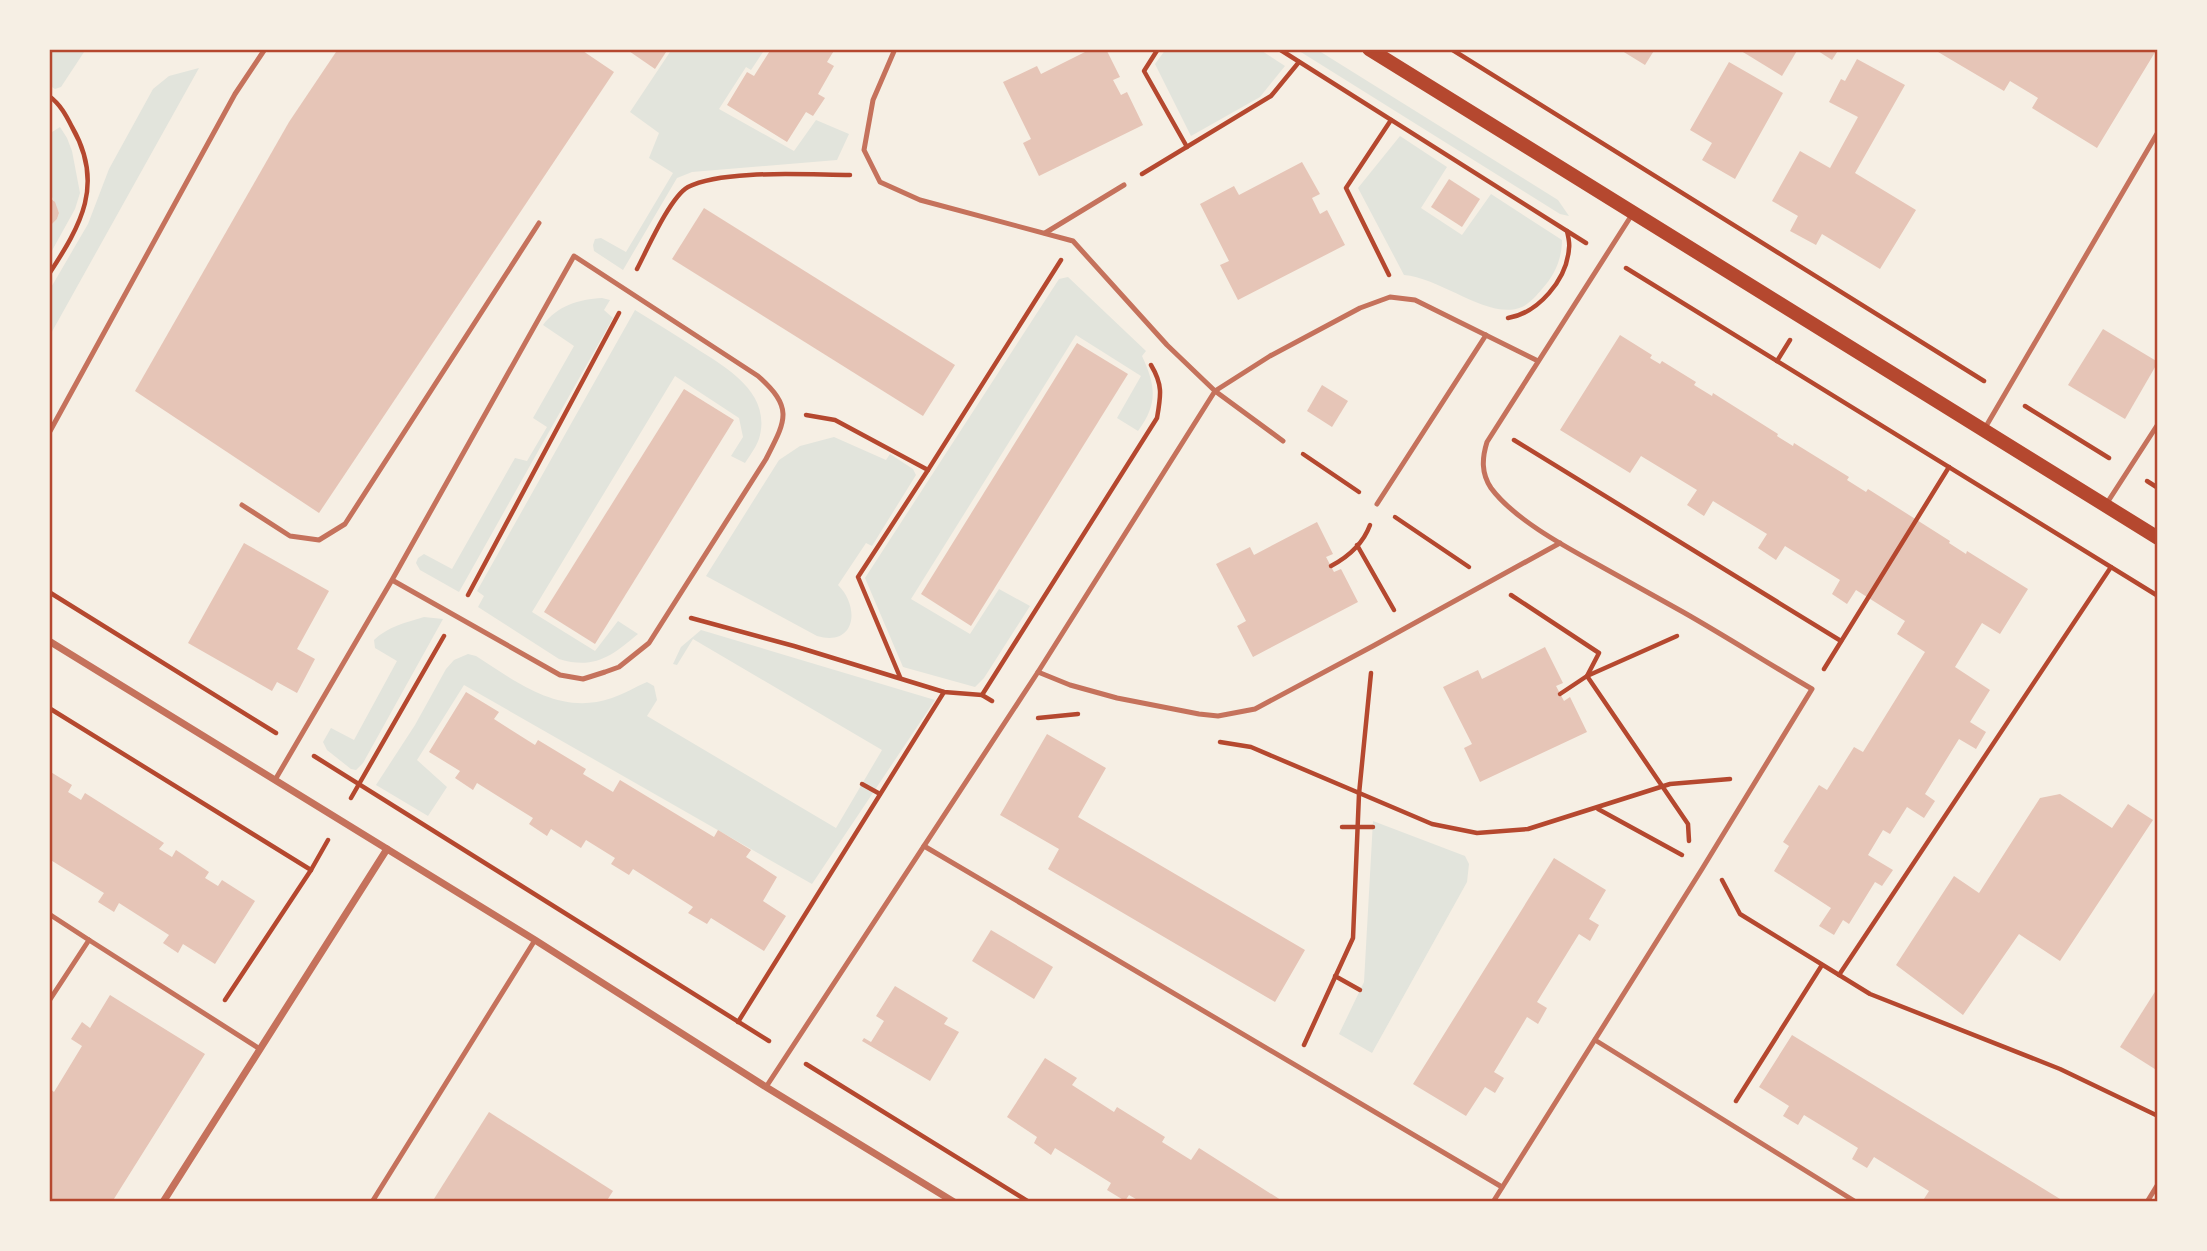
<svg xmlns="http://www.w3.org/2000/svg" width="2207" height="1251" font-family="'DM Sans',sans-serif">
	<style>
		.green { fill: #e2e4dc }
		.building { fill: #e6c5b7 }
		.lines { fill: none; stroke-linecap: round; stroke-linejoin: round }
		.path { stroke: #b5482f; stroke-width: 4.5 }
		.service { stroke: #c5725c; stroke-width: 5 }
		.minor { stroke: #c5725c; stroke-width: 7 }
		.secondary { stroke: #b5482f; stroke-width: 14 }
		.neatline { fill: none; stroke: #b5482f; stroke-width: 2.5 }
	</style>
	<rect width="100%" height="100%" fill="#f6efe4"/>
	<g class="green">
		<polygon points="58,49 86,49 61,87 55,89 49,85 49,53"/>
		<polygon points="672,49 765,49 751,70 746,67 719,109 794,151 816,120 849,134 837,160 692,172 677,178 623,270 594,251 593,245 595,239 601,238 626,252 673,173 649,158 659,133 630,112"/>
		<polygon points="1166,49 1259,49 1285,66 1260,97 1191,136 1155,64"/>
		<polygon points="1296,49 1316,49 1558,200 1569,216 1560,214"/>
		<polygon points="199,68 49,337 49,291 88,224 109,169 153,89 169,76"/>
		<polygon points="60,127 67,138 72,151 80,193 75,209 49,256 49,227 57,219 59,213 49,190 49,134"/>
		<path d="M 1400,136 L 1447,167 L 1421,208 L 1462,235 L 1491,194 L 1562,240 C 1562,258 1555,275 1542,289 C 1537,295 1530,303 1522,307 C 1489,321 1442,278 1404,275 L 1358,188 Z"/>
		<path d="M 1068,277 L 1146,351 L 1142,356 C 1156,386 1158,404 1138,431 L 1117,418 L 1141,376 L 1076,335 L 911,599 L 970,634 L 999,589 L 1030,606 L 984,678 L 975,687 L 903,667 L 865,578 L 1059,279 Z"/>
		<path d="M 602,298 L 610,300 L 604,310 L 613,318 L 459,592 L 420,570 L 416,563 L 418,558 L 424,554 L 452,569 L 515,458 L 527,461 L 547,427 L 533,418 L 574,346 L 543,325 C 557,306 579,299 602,298 Z"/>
		<path d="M 635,310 C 655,322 675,335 694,347 C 725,367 770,391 760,435 C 758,445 750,455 745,463 L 731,456 L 743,437 L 739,418 L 675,376 L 532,612 L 595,651 L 618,621 L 638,634 C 612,656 594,670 559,659 L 478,607 L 484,596 L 477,591 Z"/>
		<path d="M 834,437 L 886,460 L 890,454 L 913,469 L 916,475 L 872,546 L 866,543 L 838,585 C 861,608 855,647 817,636 L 706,576 L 779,460 L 800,446 Z"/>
		<path d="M 424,617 L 443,619 L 363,763 L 356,770 L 351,769 L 327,750 L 323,742 L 331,728 L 354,740 L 397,661 L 375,648 L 374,640 C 387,627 407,622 424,617 Z"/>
		<path d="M 701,630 L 935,700 L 812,884 L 464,685 L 417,760 L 447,787 L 428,816 L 376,785 L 415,725 L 446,669 L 454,660 L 468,654 L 476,656 C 518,683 560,716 612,698 C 624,694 635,687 647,682 L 654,686 L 657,700 L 647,716 L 836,828 L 882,750 L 693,639 L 677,665 L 673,664 L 681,647 Z"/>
		<polygon points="1373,821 1465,856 1469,864 1467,882 1372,1053 1339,1034 1364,982"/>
	</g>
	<g class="building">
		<polygon points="338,49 580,49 614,72 319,513 135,391 289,122"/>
		<polygon points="626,49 668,49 655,69"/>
		<polygon points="771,49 835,49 827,62 834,66 818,94 825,98 813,116 806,112 787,142 727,105 747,72 754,76"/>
		<polygon points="1091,49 1106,49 1120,77 1113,80 1121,95 1127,92 1143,125 1039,176 1023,143 1031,139 1003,82 1037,66 1041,74"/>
		<polygon points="1619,49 1655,49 1645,65"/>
		<polygon points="1738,49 1798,49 1782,76"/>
		<polygon points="1815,49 1839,49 1832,60"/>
		<polygon points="1933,49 2157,49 2097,148 2032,108 2038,98 2010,81 2004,91"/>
		<polygon points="1857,59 1905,85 1855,173 1916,210 1880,269 1822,234 1816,245 1790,231 1798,216 1772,201 1800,151 1830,168 1858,117 1829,102 1841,79 1845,81"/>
		<polygon points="1729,62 1783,93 1735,179 1702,160 1712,143 1690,130"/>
		<polygon points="1302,162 1320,194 1312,198 1320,214 1327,210 1345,245 1238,300 1220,265 1229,261 1200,204 1234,186 1239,195"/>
		<polygon points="1449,179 1480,199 1462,227 1431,207"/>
		<polygon points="49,197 55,202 59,213 57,219 49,227"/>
		<polygon points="704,208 955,365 923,416 672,259"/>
		<polygon points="2103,329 2158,362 2125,419 2068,385"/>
		<polygon points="1620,335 1652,355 1650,358 1660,364 1662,361 1696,382 1694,385 1712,396 1713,393 1778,434 1777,436 1793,446 1794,443 1849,477 1847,480 1866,492 1868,489 1950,541 1949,543 1966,554 1967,551 2028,589 2000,634 1982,623 1955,667 1990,690 1970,722 1986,732 1976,749 1959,739 1925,794 1935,801 1924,818 1907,807 1890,834 1883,830 1868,855 1893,870 1882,886 1875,882 1849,924 1843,920 1834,935 1819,926 1831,908 1774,871 1789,846 1783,842 1819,785 1827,790 1854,747 1863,752 1925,652 1897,634 1905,621 1856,590 1847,604 1832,594 1840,580 1785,546 1776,560 1758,548 1767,534 1713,501 1704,516 1687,505 1697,490 1641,456 1630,473 1560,430"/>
		<polygon points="1077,343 1128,374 971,626 921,594"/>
		<polygon points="1322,385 1348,401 1332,427 1307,411"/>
		<polygon points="684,389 734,420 595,644 544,612"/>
		<polygon points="1317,522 1333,554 1326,557 1334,572 1341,569 1358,602 1253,657 1237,626 1246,621 1216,564 1250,547 1254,555"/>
		<polygon points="244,543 329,591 297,649 315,659 297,693 277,682 272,691 188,643"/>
		<polygon points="1545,647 1563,683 1556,686 1564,701 1570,697 1587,732 1480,782 1464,748 1472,744 1443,687 1478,670 1482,679"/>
		<polygon points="466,692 499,712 494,719 535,745 538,740 586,769 583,774 613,792 620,780 714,837 718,830 751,850 746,857 777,877 763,901 786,916 764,951 711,918 707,924 688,913 693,907 633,869 629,875 611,864 615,858 586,840 581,848 551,829 547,836 529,824 533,818 477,783 473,790 455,778 460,771 429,752"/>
		<polygon points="1047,734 1106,768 1078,817 1305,950 1275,1002 1048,869 1059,849 1000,815"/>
		<polygon points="49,771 72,785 68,792 81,800 85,793 164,843 159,849 172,857 176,850 209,872 205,878 218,886 222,880 255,901 215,964 183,944 178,953 163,943 169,935 119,903 114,912 98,902 104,893 49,859"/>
		<polygon points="2060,794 2112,828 2128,804 2153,820 2060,961 2019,934 1963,1015 1896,965 1954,876 1979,893 2040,798"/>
		<polygon points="1554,858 1606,890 1589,919 1599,925 1590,941 1579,934 1537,1002 1547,1008 1538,1024 1527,1017 1494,1072 1504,1078 1495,1093 1485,1087 1466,1116 1413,1084"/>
		<polygon points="991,930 1053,967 1034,999 972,961"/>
		<polygon points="895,986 948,1018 944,1024 959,1032 930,1081 862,1041 864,1038 871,1042 884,1021 876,1016"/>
		<polygon points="2158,987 2158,1071 2120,1047"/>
		<polygon points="110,995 205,1054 112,1202 49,1202 49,1088 54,1092 82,1046 71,1039 82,1022 90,1028"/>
		<polygon points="1792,1035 2065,1202 1922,1202 1929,1191 1874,1157 1867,1168 1852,1159 1858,1148 1804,1115 1798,1125 1783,1116 1789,1106 1759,1087"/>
		<polygon points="1045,1058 1077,1078 1072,1085 1114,1112 1117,1107 1165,1137 1162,1142 1191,1160 1199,1148 1284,1202 1141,1202 1129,1195 1125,1201 1107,1190 1111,1183 1055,1148 1051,1155 1034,1143 1037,1137 1007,1117"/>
		<polygon points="489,1112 613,1191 606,1202 432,1202"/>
	</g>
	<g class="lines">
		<g class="path">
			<polyline points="1158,49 1144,71 1187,147"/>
			<polyline points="1279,49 1586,243"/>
			<polyline points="1451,49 1984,381"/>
			<path d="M 49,96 C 60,104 66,115 72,127 C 105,184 81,225 49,274"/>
			<polyline points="1142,174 1271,96 1299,62"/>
			<polyline points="1626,268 2158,596"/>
			<path d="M 637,269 C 647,250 670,197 688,187 C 723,169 808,175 850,175"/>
			<polyline points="1389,275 1346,188 1391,120"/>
			<path d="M 1508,318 C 1538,313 1567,280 1569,248 C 1570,243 1568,236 1567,231"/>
			<polyline points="1777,361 1790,340"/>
			<polyline points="2025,406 2109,458"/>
			<polyline points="806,415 835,420 928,470"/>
			<polyline points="1514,440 1841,641"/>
			<polyline points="1303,454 1359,492"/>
			<polyline points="2147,481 2158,488"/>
			<polyline points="1395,517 1469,567"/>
			<polyline points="1357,545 1394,610"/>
			<path d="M 1331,566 C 1348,557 1363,544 1370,525"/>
			<polyline points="49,592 276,733"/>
			<polyline points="468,595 619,313"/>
			<polyline points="1511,595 1599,653 1587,676 1688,824 1689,841"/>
			<polyline points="691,618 794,646 944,692 982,695 992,701"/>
			<polyline points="1824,669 1949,467"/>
			<polyline points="900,677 858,577 928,470 1061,260"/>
			<polyline points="1560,694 1587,676 1677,636"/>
			<path d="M 982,695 L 1157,418 C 1161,395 1163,385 1151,365"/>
			<polyline points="49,708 311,870"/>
			<polyline points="1038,718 1078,714"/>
			<polyline points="1220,742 1251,747 1432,824 1477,833 1528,829 1670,784 1730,779"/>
			<polyline points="314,756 769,1041"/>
			<polyline points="862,784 880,794"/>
			<polyline points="351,798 444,636"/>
			<polyline points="1598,809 1682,855"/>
			<polyline points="1342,827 1373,827"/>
			<polyline points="1722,880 1740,914 1870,994 2060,1069 2158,1116"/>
			<polyline points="1839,975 2111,567"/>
			<polyline points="1335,976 1360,990"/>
			<polyline points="225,1000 311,870 328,840"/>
			<polyline points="738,1022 944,692"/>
			<polyline points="1304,1045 1353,938 1359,794 1371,673"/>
			<polyline points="806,1064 1029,1202"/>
			<polyline points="1736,1101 1822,965"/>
		</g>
		<g class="service">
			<polyline points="895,49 873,100 864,150 880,182 920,200 1073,241 1167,345 1215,391 1283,441"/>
			<polyline points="1045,233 1124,185"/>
			<polyline points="1985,428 2158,132"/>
			<polyline points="49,433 235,94 265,49"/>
			<polyline points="2107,503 2158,424"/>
			<polyline points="1377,504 1486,335"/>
			<polyline points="242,505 290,536 319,540 345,524 539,223"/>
			<polyline points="1038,672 1070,685 1117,698 1199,714 1218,716 1255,709 1373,646 1560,543"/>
			<path d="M 275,780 L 392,580 L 574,256 L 758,376 C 794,408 786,420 766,459 L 649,643 L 619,667 L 605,672 L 583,679 L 560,675 L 392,580"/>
			<polyline points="924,846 1502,1187"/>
			<polyline points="49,914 89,940 49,1001"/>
			<polyline points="89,940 260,1049"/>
			<polyline points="1595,1040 1856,1202"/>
			<polyline points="766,1087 1038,672 1215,391 1270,356 1360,308 1390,297 1415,300 1538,361"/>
			<polyline points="372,1202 535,940"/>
			<path d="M 1493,1202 L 1702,869 L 1812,689 C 1769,664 1727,637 1683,612 C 1654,596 1624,579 1595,563 C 1562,545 1513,518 1491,488 C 1481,473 1482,458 1487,442 L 1633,213"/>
			<polyline points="2147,1202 2158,1184"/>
		</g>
		<g class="minor">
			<polyline points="49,641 535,940 766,1087 954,1202"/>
			<polyline points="163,1202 387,849"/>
		</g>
		<polyline class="secondary" points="1369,49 2158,538"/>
	</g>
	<rect width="2207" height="1251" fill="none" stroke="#f6efe4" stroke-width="102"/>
	<rect x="51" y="51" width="2105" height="1149" class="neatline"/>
</svg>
